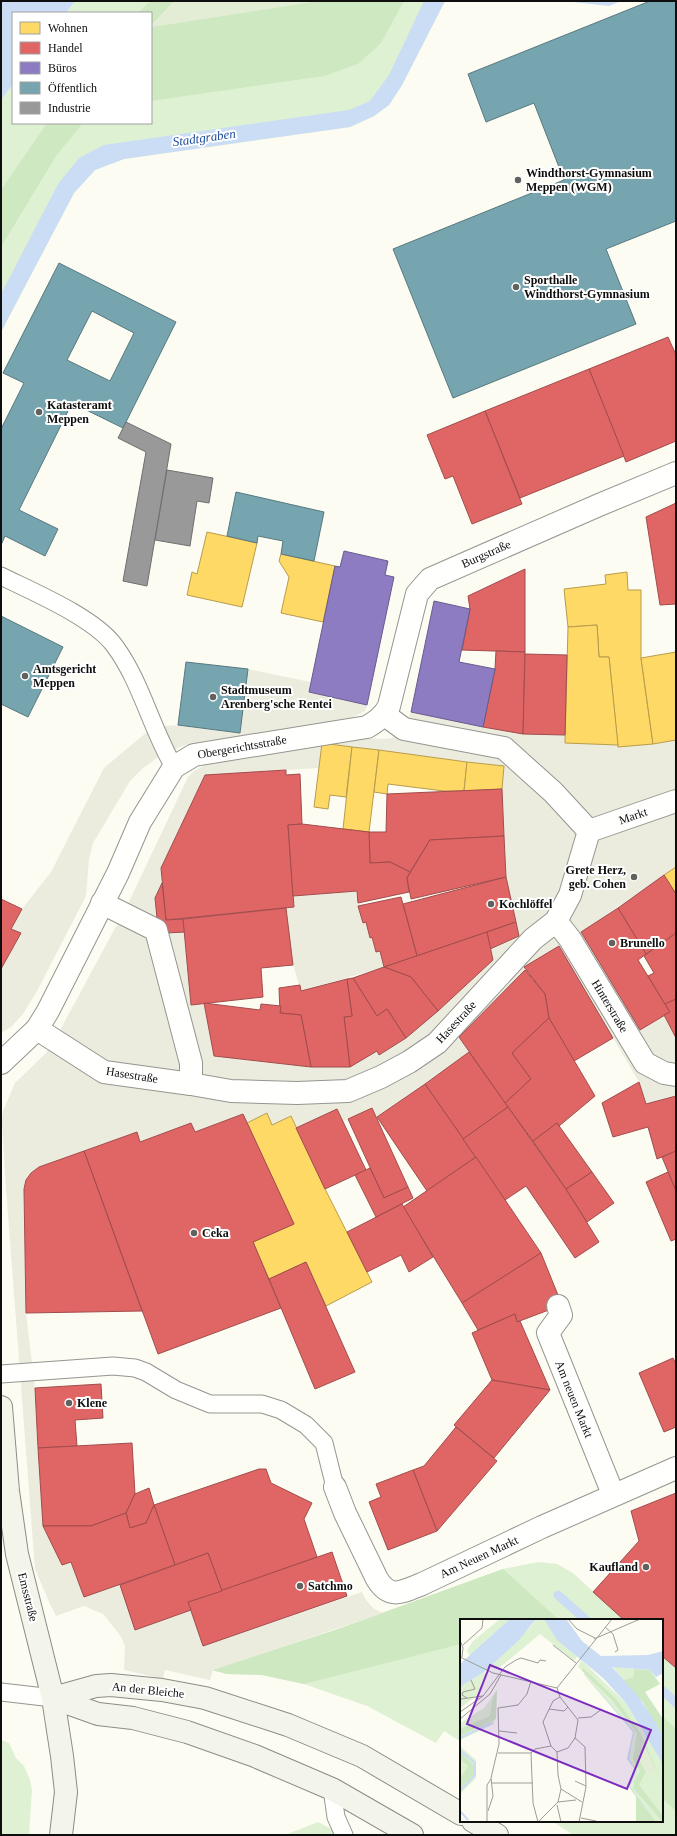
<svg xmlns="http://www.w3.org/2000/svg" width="677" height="1836" font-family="'Times New Roman',serif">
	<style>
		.green { fill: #dff1d3 }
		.forest { fill: #cee8c1 }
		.cemetery { fill: #e3edd6 }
		.plaza { fill: #ebebde; fill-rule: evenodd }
		.water { fill: #caddf4 }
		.homes { fill: #ffd966; stroke: #b79c4c }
		.shops { fill: #e06666; stroke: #a14c4c }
		.offices { fill: #8e7cc3; stroke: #685b8d }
		.public { fill: #76a5af; stroke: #57787f; fill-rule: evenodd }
		.industry { fill: #999; stroke: #6f6f6f }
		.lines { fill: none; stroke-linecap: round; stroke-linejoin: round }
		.stream { stroke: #caddf4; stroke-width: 9 }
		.lane-casing { stroke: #959591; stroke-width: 19 }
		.street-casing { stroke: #959591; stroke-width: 24 }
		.secondary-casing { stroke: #8c8c87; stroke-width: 24 }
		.lane { stroke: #fffffd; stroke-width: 17 }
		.street { stroke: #fffffd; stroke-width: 22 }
		.secondary { stroke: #f4f5ea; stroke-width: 22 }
		.poi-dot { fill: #61615e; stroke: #fff; stroke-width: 1.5 }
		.labels { text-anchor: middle; stroke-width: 4; stroke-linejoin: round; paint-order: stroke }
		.poi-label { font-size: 12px; font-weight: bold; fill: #0e0e0e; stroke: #fff; text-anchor: start }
		.street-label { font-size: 12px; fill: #0e0e0e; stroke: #fff }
		.water-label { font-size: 13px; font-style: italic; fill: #1a4a9c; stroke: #fff }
		.inset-river { fill: none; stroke: #caddf4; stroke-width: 2 }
		.inset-road { fill: none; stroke: #9d9d97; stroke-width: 1 }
		.view { fill: #7b2cbf; fill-opacity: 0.15; stroke: #7b2cbf; stroke-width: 2 }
		.inset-edge { fill: none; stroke: #0e0e0e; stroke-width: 2 }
	</style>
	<rect width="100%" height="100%" fill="#fcfcf2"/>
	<g class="green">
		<polygon points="75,1 445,1 402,85 389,105 374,116 350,127 124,159 95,170 74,193 1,332 1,100 13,84 13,123 151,123 151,13 66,13"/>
		<polygon points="538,1562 557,1564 573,1573 624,1620 461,1620 461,1742 444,1731 436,1743 367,1706 304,1684 262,1675 227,1674 212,1670 338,1629 503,1569"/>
		<polygon points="662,1656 676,1668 676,1835 573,1835 552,1821 662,1821"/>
		<polygon points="1,1740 9,1743 16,1758 24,1766 30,1780 32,1790 29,1835 1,1834"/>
		<polygon points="318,1822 343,1835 285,1835"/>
	</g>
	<g class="forest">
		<polygon points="150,1 174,1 151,25 151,13 138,13"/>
		<polygon points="318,1 404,1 381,43 358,64 324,76 151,101 151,27"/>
		<polygon points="47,123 83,123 56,156 1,247 1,190"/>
		<polygon points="503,1569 559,1620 461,1620 461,1644 304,1684 262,1675 227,1674 212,1670 338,1629"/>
		<polygon points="662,1716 676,1729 676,1811 662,1798"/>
	</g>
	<polygon class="cemetery" points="174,1 318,1 151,27"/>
	<g class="plaza">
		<polygon points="248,669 310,682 309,692 367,705 365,711 349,719 190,744 165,752 142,769 130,781 93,843 89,859 86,896 36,993 23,1014 11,1027 1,1033 1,969 21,933 11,929 22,909 51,872 104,768 153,727 178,725 240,733"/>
		<path d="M 411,712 L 523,734 L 565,735 L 565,743 L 618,745 L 619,747 L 676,740 L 676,867 L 581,932 L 640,1029 L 664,1015 L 676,1038 L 676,1096 L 646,1104 L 639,1082 L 559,946 L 524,967 L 525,970 L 459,1037 L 469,1052 L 377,1117 L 372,1108 L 343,1121 L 337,1109 L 296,1128 L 291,1116 L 272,1125 L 267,1114 L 247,1123 L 243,1114 L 195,1132 L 191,1123 L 140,1142 L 136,1132 L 39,1167 L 31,1173 L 26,1180 L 24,1189 L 26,1313 L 35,1388 L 43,1526 L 62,1565 L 71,1562 L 84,1597 L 120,1585 L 136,1630 L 191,1610 L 203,1646 L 362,1592 L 366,1600 L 373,1608 L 383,1613 L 213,1670 L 210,1680 L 165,1670 L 163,1679 L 124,1670 L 125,1646 L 120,1635 L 103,1614 L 84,1606 L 56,1616 L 49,1602 L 35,1569 L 6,1189 L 2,1122 L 3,1111 L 15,1083 L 46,1053 L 58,1034 L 127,906 L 188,777 L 194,771 L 209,763 L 306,748 L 321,741 L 357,737 L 383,739 L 393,738 L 404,729 ZM 322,743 L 503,766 L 502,789 L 506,877 L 519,936 L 490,949 L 493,960 L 438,1011 L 406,1038 L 379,1055 L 377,1051 L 350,1067 L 311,1067 L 214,1056 L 204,1003 L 191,1005 L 183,919 L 166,920 L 161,868 L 205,775 L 319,768 Z"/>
		<polygon points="357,891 362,923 366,922 370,937 372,937 376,952 380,951 384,967 301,991 293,965 286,908 294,907 293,896"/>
	</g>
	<g class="water">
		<polygon points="1,1 75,1 66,13 13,13 13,84 1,100"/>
		<polygon points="424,1 445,1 402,85 389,105 374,116 350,127 124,159 95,170 74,193 1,332 1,294 58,184 79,158 104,145 349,110 370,101 389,75"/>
		<polygon points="564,1 621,1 609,6"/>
	</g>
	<g class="homes">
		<polygon points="207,532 257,543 242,607 187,595 192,572 197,574"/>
		<polygon points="281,554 335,566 323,622 281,613 289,577 279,561"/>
		<polygon points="627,572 628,590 641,590 641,658 653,744 618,747 609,657 599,657 597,625 568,627 564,589 606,584 605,575"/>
		<polygon points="597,625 599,657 609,657 618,745 565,743 568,627"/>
		<polygon points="676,652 676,740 653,744 641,658"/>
		<polygon points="322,743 352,747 346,797 330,795 328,809 314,807"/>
		<polygon points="352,747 379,750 369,832 343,829"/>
		<polygon points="379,750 467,762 464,791 444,791 388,784 387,794 374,792"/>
		<polygon points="467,762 504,766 502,789 464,791"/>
		<polygon points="676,867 676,894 664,875"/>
		<polygon points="267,1113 272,1125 291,1116 325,1189 372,1282 326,1306 306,1262 269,1279 253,1242 294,1224 247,1123"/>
	</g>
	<g class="shops">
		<polygon points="668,337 676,355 676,441 626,462 589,369"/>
		<polygon points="589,369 624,456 520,498 485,411"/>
		<polygon points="485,411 522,504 472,524 453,476 445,479 427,435"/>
		<polygon points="676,503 676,604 660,605 646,517"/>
		<polygon points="525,569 525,652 462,650 470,609 468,596"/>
		<polygon points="496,651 525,652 523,734 483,727 495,669"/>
		<polygon points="525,654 567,655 565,735 523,734"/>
		<polygon points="286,770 286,775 300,774 302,824 288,825 294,907 166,920 161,868 205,775"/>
		<polygon points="502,789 504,836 430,840 410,872 390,862 370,863 369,832 386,832 387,794"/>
		<polygon points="302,824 369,832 370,863 390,862 410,872 407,878 409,892 358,903 357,891 293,896 288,825"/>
		<polygon points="504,836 506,877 411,899 407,878 430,840"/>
		<polygon points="664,875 676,894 676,933 646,954 618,908"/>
		<polygon points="506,877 516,922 417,956 403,904"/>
		<polygon points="162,883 166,920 183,919 185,932 166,933 158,928 155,898"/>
		<polygon points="401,897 417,956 384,967 380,951 376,952 372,937 370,938 366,922 363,923 358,906"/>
		<polygon points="1,899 22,909 11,929 21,933 1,969"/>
		<polygon points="286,908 293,965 261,968 263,997 191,1005 183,919"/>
		<polygon points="618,908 646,954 638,960 670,1012 640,1030 581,932"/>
		<polygon points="516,922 519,936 490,949 487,932"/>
		<polygon points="487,932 493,960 438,1011 411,977 384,967"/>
		<polygon points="676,933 676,999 665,1004 648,976 654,973 644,956"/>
		<polygon points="559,946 613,1038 574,1061 549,1018 545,994 524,967"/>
		<polygon points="384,967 411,977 438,1011 406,1038 387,1009 377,1016 353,978"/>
		<polygon points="525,970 545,994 549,1018 512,1053 531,1079 505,1103 459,1037"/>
		<polygon points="353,978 377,1016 387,1009 406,1038 379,1055 377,1051 350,1067 344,1017 352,1016 347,979"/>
		<polygon points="347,979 352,1016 344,1017 350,1067 311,1067 301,1015 280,1013 279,988 300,985 301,991"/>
		<polygon points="676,999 676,1038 664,1015 670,1012 665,1004"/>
		<polygon points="204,1003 260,1010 261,1004 281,1006 280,1013 301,1015 311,1067 214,1056"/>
		<polygon points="549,1018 595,1096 559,1126 557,1123 533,1141 505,1103 531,1079 512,1053"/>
		<polygon points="469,1052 508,1107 463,1139 425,1084"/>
		<polygon points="639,1082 646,1104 676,1096 676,1151 657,1159 648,1127 613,1137 602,1103"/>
		<polygon points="425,1084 476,1157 427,1191 377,1117"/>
		<polygon points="508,1107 566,1189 599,1242 575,1258 526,1186 505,1200 463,1139"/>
		<polygon points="372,1108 408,1187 384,1198 348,1119"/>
		<polygon points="337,1109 366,1170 325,1189 296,1128"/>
		<polygon points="243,1114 294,1224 253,1242 281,1308 158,1354 84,1151 137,1132 140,1142 191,1123 195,1132"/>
		<polygon points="557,1123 592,1172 566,1189 533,1141"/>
		<polygon points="84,1151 142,1311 26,1313 24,1189 26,1180 31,1173 39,1167"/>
		<polygon points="676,1151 676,1191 662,1157"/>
		<polygon points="476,1157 541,1253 462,1303 403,1207"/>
		<polygon points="370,1168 384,1198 408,1187 413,1198 376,1217 355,1175"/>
		<polygon points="592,1172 614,1203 587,1222 566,1189"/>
		<polygon points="668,1172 676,1191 676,1239 671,1241 646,1182"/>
		<polygon points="402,1204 433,1257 409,1272 401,1255 367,1272 347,1232"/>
		<polygon points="541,1253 562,1305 517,1322 515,1314 478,1330 462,1303"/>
		<polygon points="306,1262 355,1372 315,1389 269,1279"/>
		<polygon points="515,1314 517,1322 520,1321 550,1390 492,1380 472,1333"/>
		<polygon points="673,1358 676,1364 676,1427 664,1432 639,1373"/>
		<polygon points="492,1380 550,1390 494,1458 454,1425"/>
		<polygon points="101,1384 103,1418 75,1420 77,1446 38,1448 35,1388"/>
		<polygon points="456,1427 497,1461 437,1531 413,1470 424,1466"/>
		<polygon points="132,1443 135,1494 126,1513 91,1526 43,1526 38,1448"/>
		<polygon points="259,1469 266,1469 271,1483 312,1503 304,1519 317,1557 222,1591 208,1553 175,1565 154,1505"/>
		<polygon points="413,1470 437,1531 388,1550 369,1502 381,1497 376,1484"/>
		<polygon points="149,1488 154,1505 146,1523 130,1528 126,1513 135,1494"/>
		<polygon points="676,1493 676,1668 662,1656 662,1620 624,1620 593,1592 639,1541 631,1511"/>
		<polygon points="154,1505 175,1565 84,1597 71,1562 62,1565 43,1526 91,1526 126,1513 130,1528 146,1523"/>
		<polygon points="332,1552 347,1596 203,1646 188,1602"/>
		<polygon points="208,1553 222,1591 188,1602 191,1610 135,1630 120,1585"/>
	</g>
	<g class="offices">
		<polygon points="344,551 388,561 385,575 394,577 367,705 309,692 335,566 340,567"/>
		<polygon points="434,601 470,609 459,662 495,669 483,727 411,712"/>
	</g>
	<g class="public">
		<polygon points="650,1 676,1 676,221 606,249 636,324 453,398 393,249 564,180 534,103 486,122 468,74"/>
		<path d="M 59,263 L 176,322 L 123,428 L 72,403 L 19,510 L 58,529 L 45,556 L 5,536 L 1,545 L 1,429 L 24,383 L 3,373 ZM 92,311 L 134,333 L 110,381 L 67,360 Z"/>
		<polygon points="236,492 324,512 314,561 281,554 283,541 258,536 257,543 227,536"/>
		<polygon points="1,616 63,647 28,717 1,704"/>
		<polygon points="186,662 248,669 240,733 178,725"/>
	</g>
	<g class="industry">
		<polygon points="126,422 171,444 147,586 123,581 146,452 118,438"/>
		<polygon points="167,470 213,478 209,503 197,501 190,546 155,540"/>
	</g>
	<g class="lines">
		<g class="stream">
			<polyline points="558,1595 586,1620"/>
			<polyline points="662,1690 676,1703"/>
		</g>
		<defs>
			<g id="lane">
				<path d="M 1,576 C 33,592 93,617 114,645 C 141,681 151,728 174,767"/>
				<polyline points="1,1374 113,1366 135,1368 146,1372 176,1390 210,1404 262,1404 281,1410 306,1425 324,1443 335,1487"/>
				<polyline points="1,1692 53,1698"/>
				<polyline points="332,1789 336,1817 344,1835"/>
			</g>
			<g id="street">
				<polyline points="385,715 404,729 504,748 553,792 589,831"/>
				<polyline points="589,831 676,801"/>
				<polyline points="102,903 156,930 191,1063 191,1084"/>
				<polyline points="556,921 570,939 645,1063 664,1073 676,1075"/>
				<polyline points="37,1029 104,1072 191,1084 231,1091 297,1093 348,1091 381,1077 409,1062 437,1043 533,939 556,921 570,895 589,831"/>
				<path d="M 1,1063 L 37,1029 L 48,1011 L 118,873 L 140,822 L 174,767 L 194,755 L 367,727 C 377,721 384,716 389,706 L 417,594 L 430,579 L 599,505 L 676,473"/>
				<polyline points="558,1306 561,1315 548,1333 613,1494"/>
				<path d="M 335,1487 L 345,1513 L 377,1579 C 390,1600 402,1592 422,1584 L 542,1527 L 676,1468"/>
			</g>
			<g id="secondary">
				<polyline points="1,1407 8,1491 17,1554 53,1698 62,1756 66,1792 61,1835"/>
				<polyline points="53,1698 96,1686 111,1685 162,1690 205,1698 288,1725 362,1756 461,1814"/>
				<polyline points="53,1698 98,1714 133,1718 187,1732 255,1756 332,1789 412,1835"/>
				<polyline points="473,1821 497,1835"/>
			</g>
		</defs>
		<use href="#lane" class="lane-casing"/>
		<use href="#street" class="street-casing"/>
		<use href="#secondary" class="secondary-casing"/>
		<use href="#lane" class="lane"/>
		<use href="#street" class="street"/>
		<use href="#secondary" class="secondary"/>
	</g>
	<g class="poi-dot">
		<circle cx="518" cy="180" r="4"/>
		<circle cx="516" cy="287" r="4"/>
		<circle cx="39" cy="412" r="4"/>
		<circle cx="25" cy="676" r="4"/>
		<circle cx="213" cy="697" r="4"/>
		<circle cx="634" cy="877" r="4"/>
		<circle cx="491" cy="904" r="4"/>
		<circle cx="612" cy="943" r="4"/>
		<circle cx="194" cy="1233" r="4"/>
		<circle cx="69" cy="1403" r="4"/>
		<circle cx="646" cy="1567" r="4"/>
		<circle cx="300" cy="1586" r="4"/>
	</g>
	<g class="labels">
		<g class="poi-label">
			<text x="526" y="177">Windthorst-Gymnasium<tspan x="526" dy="14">Meppen (WGM)</tspan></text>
			<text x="524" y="284">Sporthalle<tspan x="524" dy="14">Windthorst-Gymnasium</tspan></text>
			<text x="47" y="409">Katasteramt<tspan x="47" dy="14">Meppen</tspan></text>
			<text x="33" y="673">Amtsgericht<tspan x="33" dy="14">Meppen</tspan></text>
			<text x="221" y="694">Stadtmuseum<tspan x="221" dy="14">Arenberg'sche Rentei</tspan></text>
			<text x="626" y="874" text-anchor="end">Grete Herz,<tspan x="626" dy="14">geb. Cohen</tspan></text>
			<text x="499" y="908">Kochlöffel</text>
			<text x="620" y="947">Brunello</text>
			<text x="202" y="1237">Ceka</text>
			<text x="77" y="1407">Klene</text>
			<text x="638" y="1571" text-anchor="end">Kaufland</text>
			<text x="308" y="1590">Satchmo</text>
		</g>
		<g class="street-label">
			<text transform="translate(486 554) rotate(-24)" y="4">Burgstraße</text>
			<text transform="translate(242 747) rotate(-10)" y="4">Obergerichtsstraße</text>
			<text transform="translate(633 816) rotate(-19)" y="4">Markt</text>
			<text transform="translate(610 1006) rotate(59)" y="4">Hinterstraße</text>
			<text transform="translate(456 1022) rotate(-47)" y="4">Hasestraße</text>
			<text transform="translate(132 1075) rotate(9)" y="4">Hasestraße</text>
			<text transform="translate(574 1399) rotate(68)" y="4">Am neuen Markt</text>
			<text transform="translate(479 1557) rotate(-25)" y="4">Am Neuen Markt</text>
			<text transform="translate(28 1597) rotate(76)" y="4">Emsstraße</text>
			<text transform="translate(148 1690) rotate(6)" y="4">An der Bleiche</text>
		</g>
		<g class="water-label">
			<text transform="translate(204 137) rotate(-8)" y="5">Stadtgraben</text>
		</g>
	</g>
	<g transform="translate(460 1619)">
		<rect width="203" height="203" fill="#fcfcf2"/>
		<path d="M 40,0 L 50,0 L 10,37 L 7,32 L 12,23 ZM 76,0 L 84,0 L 117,38 L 114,42 L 80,15 L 38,50 L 29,48 L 71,7 ZM 121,41 L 166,84 L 201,140 L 203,145 L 203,203 L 195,203 L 170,170 L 169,164 L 176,152 L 167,140 L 173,113 L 124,56 L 125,54 L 118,48 ZM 152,47 L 174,50 L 173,58 L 163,61 ZM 24,53 L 26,55 L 21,64 L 20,75 L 0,89 L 0,68 ZM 37,71 L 34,105 L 0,121 L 0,104 L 24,89 ZM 0,127 L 16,141 L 16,159 L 0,175 Z" fill="#dff1d3"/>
		<path d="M 123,49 L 157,81 L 181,115 L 203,166 L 183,124 L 186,153 L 179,166 L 203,197 L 203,203 L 174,170 L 174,162 L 180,152 L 173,140 L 177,114 L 151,80 L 122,52 ZM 174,50 L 190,51 L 200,65 L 185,73 L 203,100 L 203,118 L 183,84 L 163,61 L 173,58 ZM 37,71 L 36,100 L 0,117 L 0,110 L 30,97 L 33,78 ZM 0,133 L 14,146 L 14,155 L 0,170 L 0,160 L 8,147 L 0,140 ZM 176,177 L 196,203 L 176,203 Z" fill="#cee8c1"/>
		<path d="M 183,123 L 196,152 L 186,153 L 179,141 Z" fill="#e3edd6"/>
		<path d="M 50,0 L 76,0 L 58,22 L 24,53 L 0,68 L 0,45 ZM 84,0 L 106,0 L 122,22 L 141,37 L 188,36 L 203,32 L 203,54 L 196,58 L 190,51 L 152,48 L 177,76 L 196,104 L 203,118 L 203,145 L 166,84 L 143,59 L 97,21 ZM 126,57 L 174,112 L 169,140 L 177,153 L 170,167 L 196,203 L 169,167 L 176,152 L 167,140 L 173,113 Z" fill="#caddf4"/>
		<path class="inset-river" d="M 0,119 L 32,104M 0,131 L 15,144 L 15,156 L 0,172M 0,192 L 8,201"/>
		<path class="inset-road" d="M 108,0 L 117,10 L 135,19M 145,8 L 153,15 L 158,31 L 155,33M 134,20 L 180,0M 0,21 L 3,29 L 2,38M 3,26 L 22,9 L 23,0M 93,26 L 116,44M 0,38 L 33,54 L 97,69M 97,69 L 152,0M 97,69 L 100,78 L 118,101 L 115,119 L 108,129 L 97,133M 7,79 L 2,76 L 3,73 L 15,70 L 11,61M 1,80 L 23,77M 89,90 L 104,92 L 108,88M 0,93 L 23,77 L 45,48 L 56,41 L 61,39 L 78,44 L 80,41 L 86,42M 118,99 L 131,98 L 142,90M 0,100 L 30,75 L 41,56M 39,112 L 57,114M 115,119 L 125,128 L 126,168 L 119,203M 97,133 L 91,127 L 83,103 L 93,82 L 100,78M 38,134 L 71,134M 71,134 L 73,184 L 78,203M 71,134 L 75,130 L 91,127M 115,162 L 126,167M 32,164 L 73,164M 101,170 L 122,183M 98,183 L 116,181M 97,186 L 101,203M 28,192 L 33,177 L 31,159 L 39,125 L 38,89 L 58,86 L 67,75 L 71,62M 121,199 L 136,202M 27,203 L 27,166 L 31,160M 78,203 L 98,183 L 101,170 L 98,156 L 97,133"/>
		<path class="view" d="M 30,46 L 191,111 L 167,170 L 7,105 Z"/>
		<rect width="203" height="203" class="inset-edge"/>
	</g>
	<rect width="677" height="1836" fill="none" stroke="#0e0e0e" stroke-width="4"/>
	<rect x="12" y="12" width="140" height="112" fill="#ffffff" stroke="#9f9f9f"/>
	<rect x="20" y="22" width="20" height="12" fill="#ffd966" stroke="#9f9f9f"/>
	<text x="48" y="32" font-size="12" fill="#0e0e0e">Wohnen</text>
	<rect x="20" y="42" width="20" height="12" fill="#e06666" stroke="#9f9f9f"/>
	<text x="48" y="52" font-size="12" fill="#0e0e0e">Handel</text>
	<rect x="20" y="62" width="20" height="12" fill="#8e7cc3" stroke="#9f9f9f"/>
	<text x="48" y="72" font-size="12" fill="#0e0e0e">Büros</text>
	<rect x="20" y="82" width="20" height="12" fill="#76a5af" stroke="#9f9f9f"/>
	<text x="48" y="92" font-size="12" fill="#0e0e0e">Öffentlich</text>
	<rect x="20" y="102" width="20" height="12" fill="#999999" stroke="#9f9f9f"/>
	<text x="48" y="112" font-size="12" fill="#0e0e0e">Industrie</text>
</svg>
